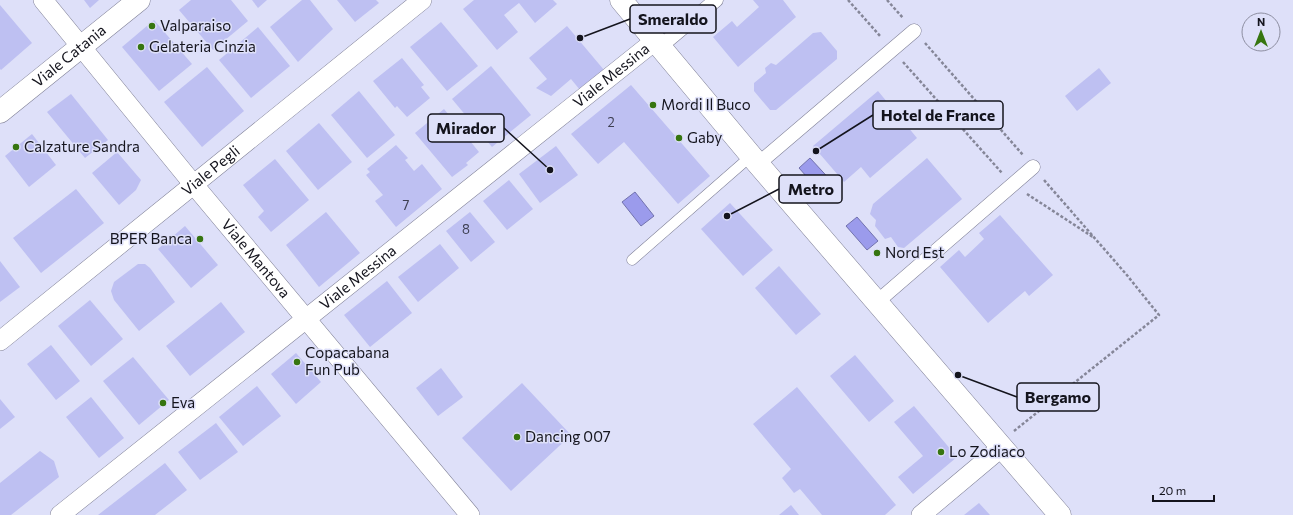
<svg xmlns="http://www.w3.org/2000/svg" width="1293" height="515" font-family="Commissioner,sans-serif">
	<style>
		.water { fill: #9b9bec; stroke: #7272ae }
		.building { fill: #bec0f2 }
		.lines { fill: none; stroke-linecap: round; stroke-linejoin: round }
		.service-casing { stroke: #808197; stroke-width: 11 }
		.pedestrian-casing { stroke: #808197; stroke-width: 15 }
		.minor-casing { stroke: #808197; stroke-width: 20 }
		.tertiary-casing { stroke: #808197; stroke-width: 23 }
		.path { stroke: #858698; stroke-width: 2.5; stroke-dasharray: 3 2; stroke-linecap: butt }
		.service { stroke: #fff; stroke-width: 10 }
		.pedestrian { stroke: #fff; stroke-width: 14 }
		.minor { stroke: #fff; stroke-width: 19 }
		.tertiary { stroke: #fff; stroke-width: 22 }
		.poi-dot { fill: #367510; stroke: #dee0f9; stroke-width: 1.5 }
		.labels { text-anchor: middle; stroke-width: 3; stroke-linejoin: round; paint-order: stroke }
		.number-label { font-size: 13px; fill: #3e3f52 }
		.poi-label { font-size: 15px; fill: #14141d; stroke: #dee0f9; text-anchor: start }
		.street-label { font-size: 15px; fill: #14141d; stroke: #dee0f9 }
		.leader { fill: none; stroke: #14141d; stroke-width: 1.5 }
		.callout-dot { fill: #14141d; stroke: #dee0f9; stroke-width: 1.5 }
		.callout { fill: #dee0f9; stroke: #14141d; stroke-width: 1.5 }
		.callout-label { font-size: 16px; text-anchor: middle; font-weight: bold; fill: #14141d }
	</style>
	<rect width="100%" height="100%" fill="#dee0f9"/>
	<g class="water">
		<polygon points="810,158 835,185 823,195 799,168"/>
		<polygon points="635,192 654,216 641,226 622,202"/>
		<polygon points="857,217 878,241 867,250 846,226"/>
	</g>
	<g class="building">
		<polygon points="84,0 99,0 90,8"/>
		<polygon points="191,0 231,0 248,21 213,50 179,10"/>
		<polygon points="252,0 267,0 258,8"/>
		<polygon points="302,0 310,0 333,29 298,62 270,27"/>
		<polygon points="337,0 376,0 379,3 355,22"/>
		<polygon points="474,0 553,0 557,4 535,23 519,3 504,15 518,32 497,50 463,9"/>
		<polygon points="753,0 783,0 796,17 738,67 713,37 732,21 737,27 759,7"/>
		<polygon points="0,5 32,43 1,70 0,69"/>
		<polygon points="154,20 192,64 159,91 122,47"/>
		<polygon points="441,22 478,66 447,91 410,47"/>
		<polygon points="567,26 604,70 580,90 571,79 551,96 536,88 547,79 529,58"/>
		<polygon points="258,27 290,66 251,98 219,60"/>
		<polygon points="821,32 837,51 837,59 776,110 770,110 754,91 754,83 766,73 765,68 771,63 776,65 813,33"/>
		<polygon points="402,58 424,85 421,87 430,98 407,117 397,106 395,108 373,81"/>
		<polygon points="491,66 531,115 492,147 452,99"/>
		<polygon points="207,67 244,111 202,147 164,102"/>
		<polygon points="1099,68 1111,83 1077,111 1065,96"/>
		<polygon points="631,85 710,176 678,204 624,142 598,164 571,134"/>
		<polygon points="359,91 395,135 367,158 331,115"/>
		<polygon points="878,91 917,138 870,178 861,167 844,182 813,146"/>
		<polygon points="71,94 108,140 85,158 47,112"/>
		<polygon points="444,109 479,152 466,163 468,165 452,177 415,133"/>
		<polygon points="319,123 352,162 318,190 286,151"/>
		<polygon points="32,134 56,165 29,187 5,156"/>
		<polygon points="396,145 408,158 405,160 414,171 422,164 442,189 396,227 375,201 383,195 366,175 370,172 367,169"/>
		<polygon points="556,146 578,175 540,203 519,174"/>
		<polygon points="117,152 141,180 136,190 119,205 92,173"/>
		<polygon points="927,158 962,199 904,248 898,247 891,237 885,239 875,226 876,220 870,214 873,204"/>
		<polygon points="275,159 309,200 271,232 258,217 264,211 243,185"/>
		<polygon points="509,180 533,209 507,230 483,201"/>
		<polygon points="76,189 104,223 41,273 13,238"/>
		<polygon points="730,203 773,250 743,276 701,229"/>
		<polygon points="326,212 360,253 319,287 286,245"/>
		<polygon points="470,212 495,242 471,262 446,231"/>
		<polygon points="1000,215 1053,275 1029,296 1025,291 988,323 940,267 959,250 965,257 984,239 979,233"/>
		<polygon points="185,226 218,265 191,288 158,249"/>
		<polygon points="440,244 459,268 418,302 398,277"/>
		<polygon points="0,261 20,287 0,302"/>
		<polygon points="138,264 145,264 150,268 175,302 139,331 114,300 111,291 114,282"/>
		<polygon points="779,266 821,314 796,335 755,288"/>
		<polygon points="387,281 412,313 370,347 344,315"/>
		<polygon points="90,300 123,339 91,366 58,326"/>
		<polygon points="221,302 245,332 190,376 166,346"/>
		<polygon points="51,345 80,381 56,400 27,364"/>
		<polygon points="296,353 321,382 296,404 271,374"/>
		<polygon points="855,355 894,401 869,422 830,376"/>
		<polygon points="133,357 169,400 139,425 103,381"/>
		<polygon points="441,368 463,397 438,416 416,388"/>
		<polygon points="522,383 571,435 511,491 462,438"/>
		<polygon points="257,386 281,416 243,446 219,417"/>
		<polygon points="797,387 896,505 885,515 822,515 800,489 794,493 782,478 791,469 753,424"/>
		<polygon points="91,397 124,438 99,458 66,417"/>
		<polygon points="0,399 15,417 0,429"/>
		<polygon points="914,406 957,457 913,494 898,477 923,456 894,422"/>
		<polygon points="216,423 238,452 200,480 178,452"/>
		<polygon points="40,451 54,461 59,477 11,515 0,515 0,483"/>
		<polygon points="165,463 187,490 155,515 98,515"/>
		<polygon points="979,503 990,515 964,515"/>
		<polygon points="791,505 799,515 779,515"/>
	</g>
	<g class="lines">
		<defs>
			<polyline id="service" points="632,260 751,156"/>
			<g id="pedestrian">
				<polyline points="661,46 716,0"/>
				<polyline points="758,164 914,31"/>
				<polyline points="877,302 1033,167"/>
			</g>
			<g id="minor">
				<path id="s1" d="M 43,0 L 194,185 L 470,515"/>
				<path id="s2" d="M 0,341 L 422,0"/>
				<path id="s3" d="M 60,515 L 656,40"/>
				<polyline points="921,515 1002,447"/>
			</g>
			<g id="tertiary">
				<polyline points="621,0 758,164 1060,515"/>
				<path id="s4" d="M 0,112 L 139,0"/>
			</g>
		</defs>
		<use href="#service" class="service-casing"/>
		<use href="#pedestrian" class="pedestrian-casing"/>
		<use href="#minor" class="minor-casing"/>
		<use href="#tertiary" class="tertiary-casing"/>
		<g class="path">
			<polyline points="848,0 881,37"/>
			<polyline points="887,0 903,18"/>
			<polyline points="925,43 1023,155"/>
			<polyline points="903,62 1002,173"/>
			<polyline points="1027,194 1093,237"/>
			<polyline points="1014,431 1159,315 1126,274 1044,180"/>
		</g>
		<use href="#service" class="service"/>
		<use href="#pedestrian" class="pedestrian"/>
		<use href="#minor" class="minor"/>
		<use href="#tertiary" class="tertiary"/>
	</g>
	<g class="poi-dot">
		<circle cx="152" cy="26" r="4"/>
		<circle cx="141" cy="47" r="4"/>
		<circle cx="653" cy="105" r="4"/>
		<circle cx="679" cy="138" r="4"/>
		<circle cx="16" cy="147" r="4"/>
		<circle cx="200" cy="239" r="4"/>
		<circle cx="877" cy="253" r="4"/>
		<circle cx="297" cy="362" r="4"/>
		<circle cx="163" cy="403" r="4"/>
		<circle cx="517" cy="437" r="4"/>
		<circle cx="941" cy="452" r="4"/>
	</g>
	<g class="labels">
		<g class="number-label">
			<text x="611" y="127">2</text>
			<text x="406" y="210">7</text>
			<text x="466" y="234">8</text>
		</g>
		<g class="poi-label">
			<text x="160" y="31">Valparaiso</text>
			<text x="149" y="52">Gelateria Cinzia</text>
			<text x="661" y="110">Mordi Il Buco</text>
			<text x="687" y="143">Gaby</text>
			<text x="24" y="152">Calzature Sandra</text>
			<text x="192" y="244" text-anchor="end">BPER Banca</text>
			<text x="885" y="258">Nord Est</text>
			<text x="305" y="358">Copacabana<tspan x="305" dy="17">Fun Pub</tspan></text>
			<text x="171" y="408">Eva</text>
			<text x="525" y="442">Dancing 007</text>
			<text x="949" y="457">Lo Zodiaco</text>
		</g>
		<g class="street-label">
			<text dy="5" stroke="none"><textPath href="#s4" startOffset="89">Viale Catania</textPath></text>
			<text dy="5" stroke="none"><textPath href="#s3" startOffset="705">Viale Messina</textPath></text>
			<text dy="5" stroke="none"><textPath href="#s2" startOffset="271">Viale Pegli</textPath></text>
			<text dy="5" stroke="none"><textPath href="#s1" startOffset="335">Viale Mantova</textPath></text>
			<text dy="5" stroke="none"><textPath href="#s3" startOffset="381">Viale Messina</textPath></text>
		</g>
	</g>
	<path class="leader" d="M580 38L630 19M816 151L873 115M550 170L504 128M727 216L779 189M958 375L1017 397"/>
	<g class="callout-dot">
		<circle cx="580" cy="38" r="4"/>
		<circle cx="816" cy="151" r="4"/>
		<circle cx="550" cy="170" r="4"/>
		<circle cx="727" cy="216" r="4"/>
		<circle cx="958" cy="375" r="4"/>
	</g>
	<g class="callout">
		<rect x="630" y="5" width="86" height="28" rx="4"/>
		<rect x="873" y="101" width="130" height="28" rx="4"/>
		<rect x="428" y="114" width="76" height="28" rx="4"/>
		<rect x="779" y="175" width="63" height="28" rx="4"/>
		<rect x="1017" y="383" width="82" height="28" rx="4"/>
	</g>
	<g class="callout-label">
		<text x="673" y="25">Smeraldo</text>
		<text x="938" y="121">Hotel de France</text>
		<text x="466" y="134">Mirador</text>
		<text x="811" y="195">Metro</text>
		<text x="1058" y="403">Bergamo</text>
	</g>
	<g transform="translate(1261 32)"><circle r="19" fill="#dee0f9" stroke="#8d8ea1"/>
	<path d="M0-3L7 15L0 10L-7 15Z" fill="#367510"/>
	<text y="-6" font-size="11" font-weight="bold" text-anchor="middle" fill="#14141d">N</text>
	</g>
	<path d="M1153 495v6h61v-6" fill="none" stroke="#14141d" stroke-width="2"/>
	<text x="1159" y="495" font-size="12" fill="#14141d" stroke="#dee0f9" stroke-width="3" paint-order="stroke">20 m</text>
</svg>
